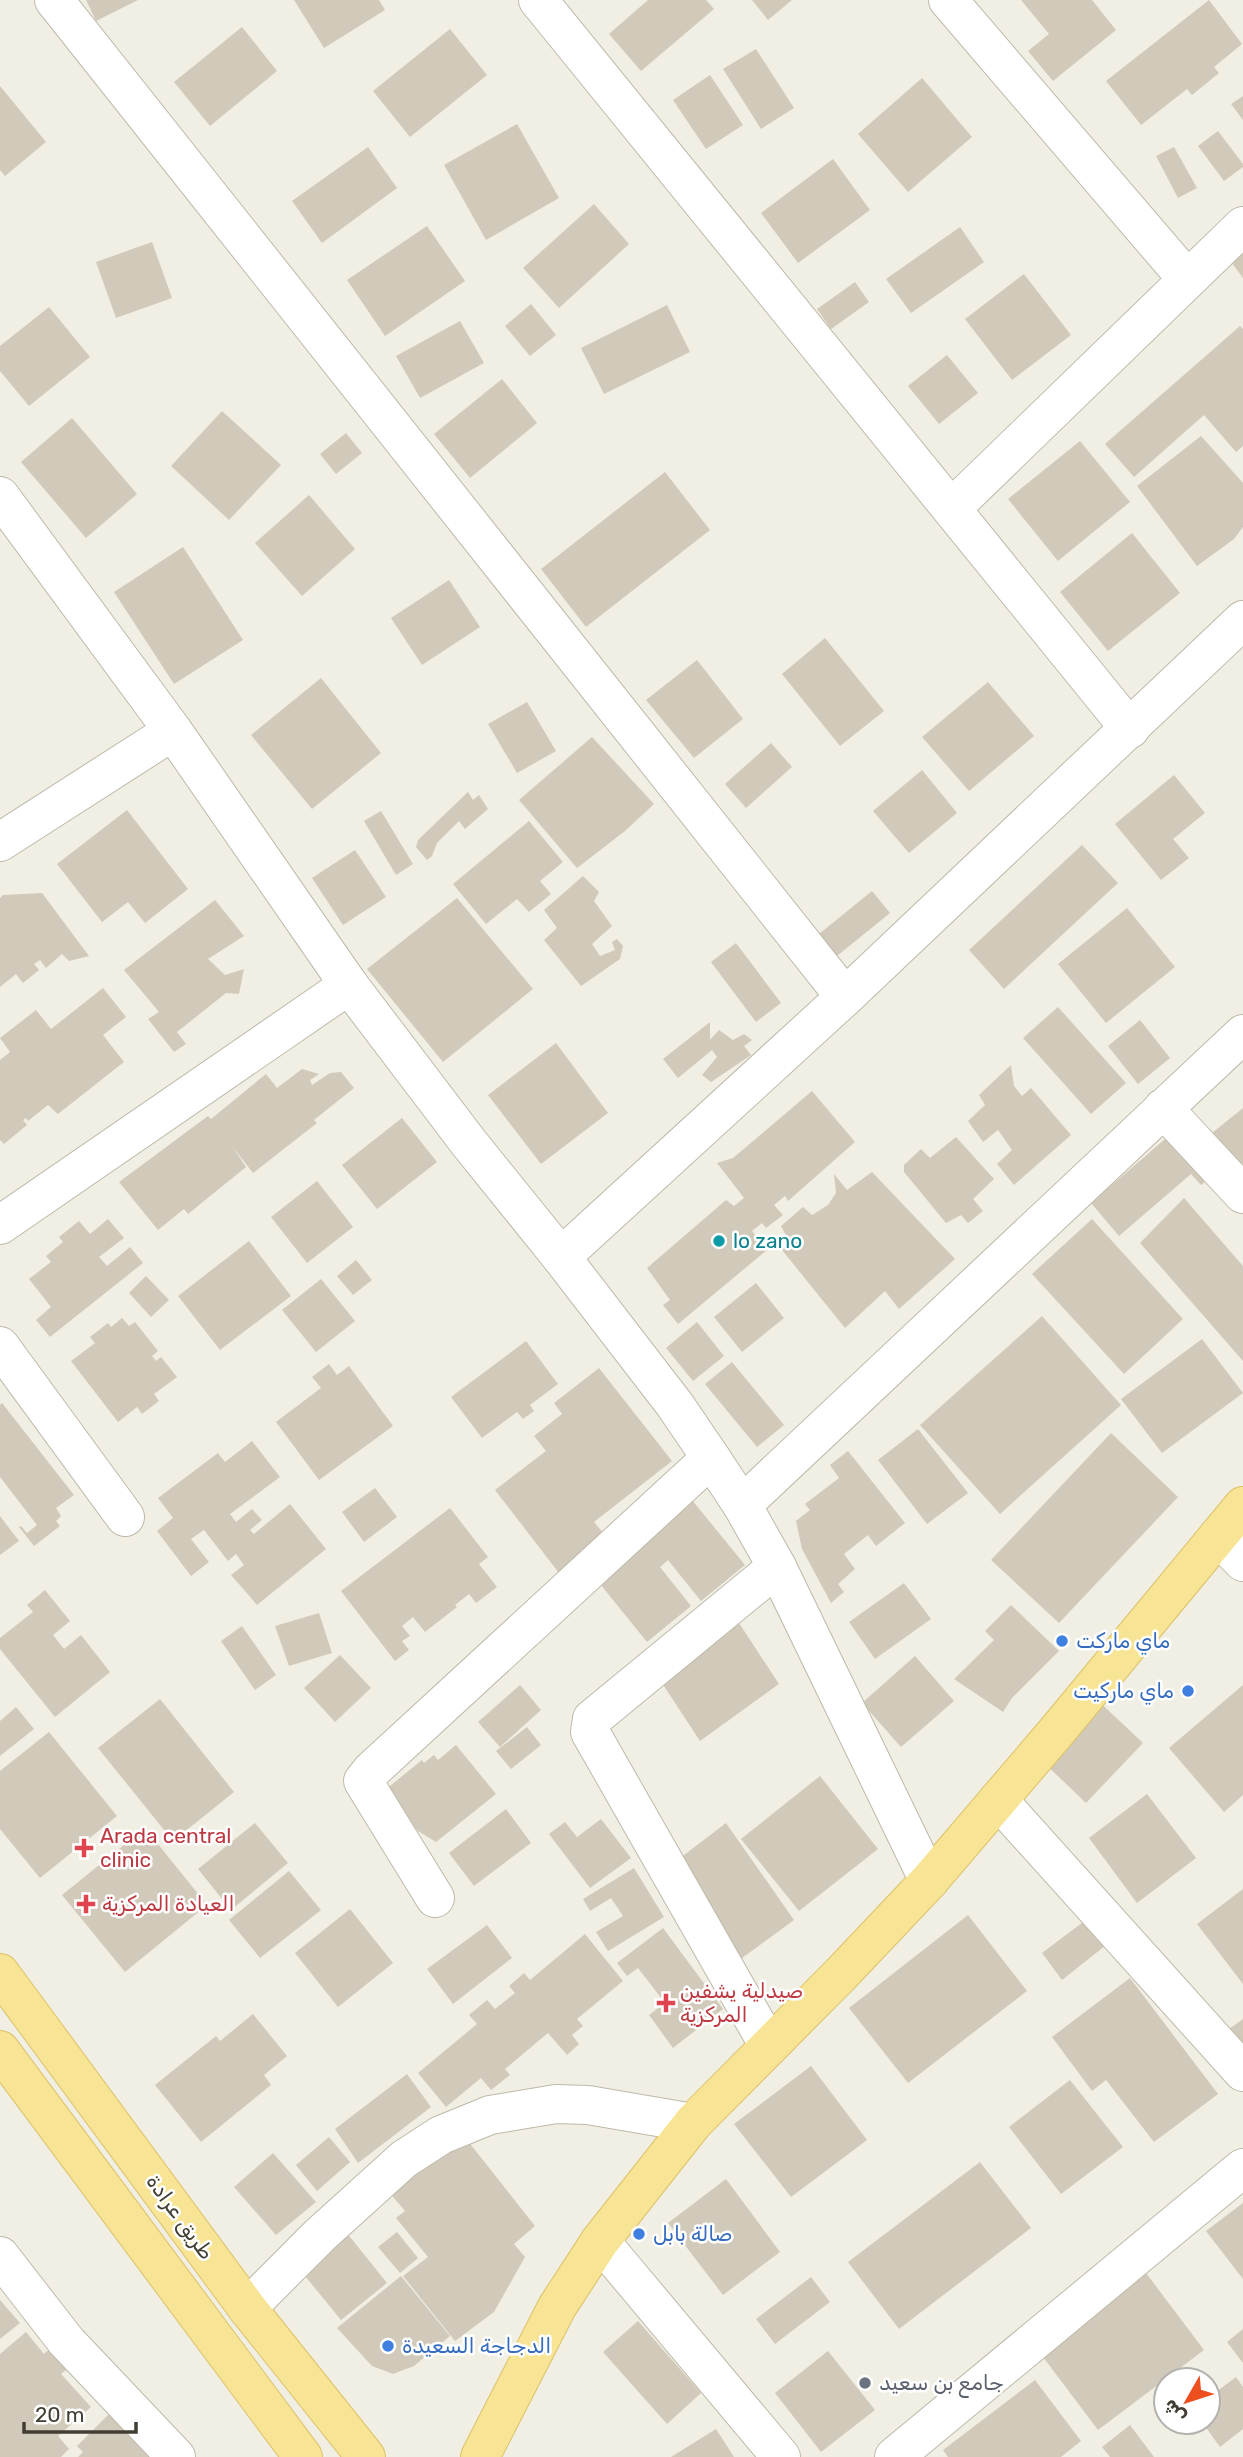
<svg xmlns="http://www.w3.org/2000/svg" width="1243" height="2457" font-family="Rubik,Cairo,sans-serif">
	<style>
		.building { fill: #d1caba }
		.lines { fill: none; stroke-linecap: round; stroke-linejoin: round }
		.minor-casing { stroke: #beb9aa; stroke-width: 40 }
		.major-casing { stroke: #dbc267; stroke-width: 40 }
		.minor { stroke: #fff; stroke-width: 38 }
		.major { stroke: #f8e495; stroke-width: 38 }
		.culture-dot { fill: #0f9aa8; stroke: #fff; stroke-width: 2.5 }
		.shop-dot { fill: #3f7fe0; stroke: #fff; stroke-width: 2.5 }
		.health-dot { fill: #e0444e; stroke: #fff; stroke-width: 2.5 }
		.worship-dot { fill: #6b7280; stroke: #fff; stroke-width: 2.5 }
		.labels { text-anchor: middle; stroke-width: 5; stroke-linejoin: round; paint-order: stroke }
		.culture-label { font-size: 21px; fill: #0d838f; stroke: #fff; text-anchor: start }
		.shop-label { font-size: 21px; fill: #366cbe; stroke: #fff; text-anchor: start }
		.health-label { font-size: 21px; fill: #be3a42; stroke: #fff; text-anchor: start }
		.street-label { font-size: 21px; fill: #423e34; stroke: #fff }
		.worship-label { font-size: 21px; fill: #5b616d; stroke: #fff; text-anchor: start }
	</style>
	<rect width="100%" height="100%" fill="#f1eee4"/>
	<g class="building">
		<polygon points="86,0 138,0 96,21"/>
		<polygon points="294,0 379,0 385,10 324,48"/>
		<polygon points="648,0 706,0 714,9 641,71 609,34"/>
		<polygon points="752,0 792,0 768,20"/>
		<polygon points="1021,0 1092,0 1116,30 1053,81 1028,51 1049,34"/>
		<polygon points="1209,0 1242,44 1214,67 1219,73 1192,95 1187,89 1141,125 1106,81"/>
		<polygon points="242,27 277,71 210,126 174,82"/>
		<polygon points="450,29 487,75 410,137 373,91"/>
		<polygon points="756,49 794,108 761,129 723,69"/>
		<polygon points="710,75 743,125 706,149 673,100"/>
		<polygon points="922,78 972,137 908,192 858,134"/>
		<polygon points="0,86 46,142 5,176 0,170"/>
		<polygon points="1243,96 1243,120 1231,104"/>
		<polygon points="517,124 559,198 486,240 444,165"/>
		<polygon points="1218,131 1243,164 1243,167 1224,181 1198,146"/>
		<polygon points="368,147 397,188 322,243 292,201"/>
		<polygon points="1174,147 1197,188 1178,198 1156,156"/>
		<polygon points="833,159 870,210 798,263 761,213"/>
		<polygon points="594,204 629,244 559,308 523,268"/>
		<polygon points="427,226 465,281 385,336 347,280"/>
		<polygon points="960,227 984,262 911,313 886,279"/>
		<polygon points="152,242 172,298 116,318 96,262"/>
		<polygon points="1243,249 1243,278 1229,259"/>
		<polygon points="1024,274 1071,335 1012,380 965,319"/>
		<polygon points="855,282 869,302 831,329 817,309"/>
		<polygon points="531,304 556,335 530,356 505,326"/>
		<polygon points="667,305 690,352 604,394 581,348"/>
		<polygon points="49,307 90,357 29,406 0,371 0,346"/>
		<polygon points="460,321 484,363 420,398 396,356"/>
		<polygon points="1240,326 1243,329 1243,446 1236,452 1204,415 1134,477 1105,444"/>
		<polygon points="947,355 978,393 939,424 908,386"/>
		<polygon points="502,379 537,423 470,478 434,434"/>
		<polygon points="222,411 281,465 229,520 171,466"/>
		<polygon points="72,418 137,494 86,538 21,462"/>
		<polygon points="346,433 362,453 336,474 320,454"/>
		<polygon points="1201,436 1243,483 1243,527 1234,539 1197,566 1137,486"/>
		<polygon points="1080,441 1130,502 1058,561 1008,499"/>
		<polygon points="665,472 710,530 586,627 541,569"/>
		<polygon points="309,495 355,549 302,596 255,543"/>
		<polygon points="1132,533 1180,593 1108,651 1060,592"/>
		<polygon points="183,547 243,640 174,684 114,592"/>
		<polygon points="449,580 480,627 422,665 391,618"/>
		<polygon points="825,638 884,711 840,746 782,674"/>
		<polygon points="697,660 743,719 694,758 646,700"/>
		<polygon points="321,678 381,753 312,809 251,735"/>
		<polygon points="988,682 1034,736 969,791 922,737"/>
		<polygon points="527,702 556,751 517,773 488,724"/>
		<polygon points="592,737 654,804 625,831 577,868 519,800"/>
		<polygon points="771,743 792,767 746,808 725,784"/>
		<polygon points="922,770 957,813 909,853 873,811"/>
		<polygon points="1174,775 1205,813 1173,839 1189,858 1161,880 1115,824"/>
		<polygon points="468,792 473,800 479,795 488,809 465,829 459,821 437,843 432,856 427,860 416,847 418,840"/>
		<polygon points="127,810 188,889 145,923 128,902 102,922 57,864"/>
		<polygon points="381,811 413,864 396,875 364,821"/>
		<polygon points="529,821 563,862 540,881 551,894 529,912 517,899 486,924 453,884"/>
		<polygon points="1082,845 1118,883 1004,989 969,950"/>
		<polygon points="355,850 386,897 343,925 312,878"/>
		<polygon points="583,876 599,892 594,901 612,926 592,944 600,956 615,950 612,942 617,939 623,946 620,959 581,986 544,940 557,928 544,910"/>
		<polygon points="872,891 890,913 837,956 819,934"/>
		<polygon points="42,893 89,956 69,961 62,954 46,968 40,960 34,964 39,970 23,983 16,974 0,987 0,898 3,895"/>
		<polygon points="457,898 533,989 443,1062 367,969"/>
		<polygon points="215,900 244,936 208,959 225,975 244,969 239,994 226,993 177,1032 186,1044 174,1052 148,1019 159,1012 124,970"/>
		<polygon points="1127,908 1175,967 1106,1023 1058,964"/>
		<polygon points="736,943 781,1003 756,1022 711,962"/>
		<polygon points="103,988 126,1017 103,1035 124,1062 58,1114 48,1105 28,1121 26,1118 23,1120 27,1125 4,1144 0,1140 0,1060 10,1052 0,1038 36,1010 51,1029"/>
		<polygon points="1058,1007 1126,1083 1091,1114 1023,1038"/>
		<polygon points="1140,1020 1170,1058 1138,1084 1108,1046"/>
		<polygon points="710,1022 710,1040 719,1030 733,1040 744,1034 752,1040 744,1046 751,1055 711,1082 702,1075 717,1057 712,1050 678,1078 663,1059"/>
		<polygon points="556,1043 608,1113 541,1164 488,1095"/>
		<polygon points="1011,1065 1014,1086 1022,1096 1031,1088 1071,1135 1014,1185 997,1164 1012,1150 998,1130 983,1142 968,1121 985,1105 979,1095"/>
		<polygon points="302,1069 319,1074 310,1080 312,1085 330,1073 341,1072 354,1088 314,1120 317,1123 253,1173 232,1146 246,1167 188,1214 184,1209 158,1230 119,1182 208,1116 211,1119 266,1074 277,1088"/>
		<polygon points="812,1091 855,1142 788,1201 785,1196 774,1205 783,1215 766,1228 762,1223 752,1231 767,1250 678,1324 663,1305 670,1300 647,1268 726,1200 734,1206 744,1198 717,1163 733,1158"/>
		<polygon points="1243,1108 1243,1181 1207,1137"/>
		<polygon points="402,1118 437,1162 377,1209 342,1165"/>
		<polygon points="1172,1133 1210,1178 1201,1185 1191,1174 1119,1236 1091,1203"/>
		<polygon points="956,1137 994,1179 973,1199 983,1211 968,1223 961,1215 946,1223 904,1172 904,1165 921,1149 930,1158"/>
		<polygon points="872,1172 955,1259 899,1309 885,1291 845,1328 782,1250 790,1243 781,1226 803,1207 812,1215 828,1205 836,1193 834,1174 847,1190"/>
		<polygon points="317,1181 353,1227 307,1263 271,1217"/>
		<polygon points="1184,1198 1243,1266 1243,1361 1140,1243"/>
		<polygon points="108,1219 124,1238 99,1257 107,1266 130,1247 143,1263 50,1337 36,1320 51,1307 29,1279 51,1262 46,1256 63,1242 59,1237 79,1221 90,1234"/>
		<polygon points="1092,1219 1183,1319 1124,1374 1032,1274"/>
		<polygon points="249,1241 291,1296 220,1350 178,1296"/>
		<polygon points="356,1260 372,1280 353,1295 337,1276"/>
		<polygon points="146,1276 169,1300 151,1317 129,1293"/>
		<polygon points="321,1279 355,1321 316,1352 282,1310"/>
		<polygon points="756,1283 784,1318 742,1352 714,1317"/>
		<polygon points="1042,1316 1121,1405 1000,1514 920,1425"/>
		<polygon points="122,1318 129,1326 135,1322 158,1351 152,1356 156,1361 161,1357 177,1377 154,1394 159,1401 142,1414 137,1407 118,1422 71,1361 95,1343 90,1337 108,1323 111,1327"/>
		<polygon points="697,1322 724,1356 693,1381 666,1348"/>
		<polygon points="1202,1339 1243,1393 1162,1453 1121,1399"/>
		<polygon points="526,1341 558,1384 530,1405 534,1411 523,1419 517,1412 482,1438 451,1397"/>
		<polygon points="732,1362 784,1425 757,1447 705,1384"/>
		<polygon points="329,1364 337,1375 349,1366 393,1426 319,1480 276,1422 321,1388 312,1377"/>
		<polygon points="599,1368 672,1461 594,1522 606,1536 559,1573 495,1490 546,1451 534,1436 562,1414 554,1403"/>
		<polygon points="2,1403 74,1495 56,1508 61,1516 56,1521 60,1526 34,1546 19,1527 21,1526 27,1533 37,1525 0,1477 0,1405"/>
		<polygon points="918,1429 968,1493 927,1524 878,1460"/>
		<polygon points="1111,1433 1178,1497 1059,1623 991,1560"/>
		<polygon points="252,1441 280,1477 230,1514 236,1522 252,1509 262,1520 250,1530 254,1534 290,1504 326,1549 257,1605 231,1575 244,1565 236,1554 228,1561 204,1530 191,1539 209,1562 191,1576 157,1531 173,1518 158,1498 218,1453 225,1462"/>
		<polygon points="848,1451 905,1523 876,1546 868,1535 844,1554 855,1569 838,1584 844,1592 831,1603 802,1549 796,1521 810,1510 805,1504 839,1478 830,1465"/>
		<polygon points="375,1488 397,1517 364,1542 342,1512"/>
		<polygon points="692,1500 745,1565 701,1601 668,1560 660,1567 691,1606 647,1642 596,1579"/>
		<polygon points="450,1508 488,1557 479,1564 497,1587 476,1603 469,1594 455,1605 457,1607 425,1632 413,1617 402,1626 410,1636 402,1641 409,1650 395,1661 341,1591"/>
		<polygon points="0,1516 19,1541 0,1555"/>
		<polygon points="904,1583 931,1619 875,1659 849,1622"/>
		<polygon points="45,1590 70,1621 53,1635 64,1649 81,1635 110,1672 55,1717 0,1649 0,1638 33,1612 27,1605"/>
		<polygon points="1011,1605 1059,1651 1012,1698 1003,1712 954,1679 994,1640 985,1631"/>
		<polygon points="319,1613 332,1653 289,1666 275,1626"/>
		<polygon points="739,1623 779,1684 700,1741 660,1680"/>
		<polygon points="242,1626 276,1675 255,1690 221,1641"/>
		<polygon points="340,1655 371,1688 335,1722 304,1688"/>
		<polygon points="915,1656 954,1701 901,1747 862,1703"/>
		<polygon points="520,1685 541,1710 500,1747 478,1722"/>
		<polygon points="1243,1685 1243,1795 1224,1812 1169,1748"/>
		<polygon points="1093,1696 1143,1743 1086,1803 1037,1756"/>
		<polygon points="160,1699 234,1792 173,1841 98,1748"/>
		<polygon points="16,1707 34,1729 0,1756 0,1721"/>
		<polygon points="527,1727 541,1745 511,1769 496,1751"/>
		<polygon points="49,1732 117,1816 40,1878 0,1829 0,1771"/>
		<polygon points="456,1745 496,1794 436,1842 418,1831 385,1790 422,1760 424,1763 434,1755 438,1760"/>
		<polygon points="820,1776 878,1849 799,1911 741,1839"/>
		<polygon points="1147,1794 1196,1858 1137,1903 1089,1838"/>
		<polygon points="506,1809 531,1843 474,1886 449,1853"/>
		<polygon points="601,1819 631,1858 590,1888 549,1834 565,1822 577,1837"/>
		<polygon points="255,1823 288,1863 231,1910 198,1869"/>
		<polygon points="726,1823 794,1920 738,1961 671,1865"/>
		<polygon points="145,1828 207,1905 125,1972 62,1895"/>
		<polygon points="634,1868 664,1917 608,1951 596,1932 623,1916 611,1898 590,1911 583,1899"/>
		<polygon points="289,1871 321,1910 260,1958 229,1920"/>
		<polygon points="1243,1889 1243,1984 1197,1924"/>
		<polygon points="350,1909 393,1963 338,2007 295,1953"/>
		<polygon points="1095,1913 1115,1938 1062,1980 1042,1953"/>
		<polygon points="968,1915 1027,1991 908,2083 849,2008"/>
		<polygon points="487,1925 512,1958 453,2004 427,1969"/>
		<polygon points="663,1928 723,2009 673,2048 649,2015 665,2003 638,1968 627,1976 617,1963"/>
		<polygon points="585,1934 623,1981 577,2019 583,2026 572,2035 579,2044 567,2055 548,2033 505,2069 510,2075 491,2090 481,2078 446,2107 418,2073 477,2024 469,2015 487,2000 495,2009 515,1993 509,1986 524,1973 530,1980"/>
		<polygon points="1130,1978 1218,2094 1154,2142 1106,2080 1092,2091 1052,2037"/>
		<polygon points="253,2014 287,2056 264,2075 271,2085 201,2142 155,2085 216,2036 220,2041"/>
		<polygon points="1243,2019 1243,2047 1229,2029"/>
		<polygon points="811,2066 867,2140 791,2197 734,2124"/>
		<polygon points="407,2074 431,2107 358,2163 335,2129"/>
		<polygon points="1070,2080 1123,2147 1061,2194 1009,2127"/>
		<polygon points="460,2131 535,2226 514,2244 525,2257 494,2312 455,2341 403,2276 428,2257 396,2218 405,2211 388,2191"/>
		<polygon points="329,2137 350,2162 317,2191 296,2165"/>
		<polygon points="273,2153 316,2202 276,2235 234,2187"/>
		<polygon points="980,2162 1031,2228 899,2329 848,2262"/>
		<polygon points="726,2179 780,2252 723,2295 668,2223"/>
		<polygon points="1243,2203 1243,2279 1206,2231"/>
		<polygon points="342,2227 387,2283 341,2320 296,2265"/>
		<polygon points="397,2232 418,2258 400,2273 378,2247"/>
		<polygon points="1146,2273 1204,2350 1098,2430 1040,2353"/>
		<polygon points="401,2276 450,2336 414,2366 393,2374 372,2366 337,2328"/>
		<polygon points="811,2277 830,2302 775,2344 756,2319"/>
		<polygon points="0,2300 20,2323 0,2339"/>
		<polygon points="638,2321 701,2393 667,2424 603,2352"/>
		<polygon points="1243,2329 1243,2363 1227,2342"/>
		<polygon points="26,2332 44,2354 54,2345 71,2366 61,2374 91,2407 58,2436 69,2449 61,2457 0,2457 0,2354"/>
		<polygon points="828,2351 875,2410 821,2452 775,2393"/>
		<polygon points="1236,2377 1243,2387 1243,2429 1220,2447 1202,2422 1208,2422 1208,2398"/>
		<polygon points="1035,2380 1081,2441 1061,2457 948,2457 943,2450"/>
		<polygon points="112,2411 159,2457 78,2457 83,2452 77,2446"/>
		<polygon points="1130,2425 1154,2457 1110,2457 1102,2447"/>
		<polygon points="716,2429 734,2457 671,2457"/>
	</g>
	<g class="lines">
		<defs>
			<g id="minor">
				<polyline points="54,0 845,997"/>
				<polyline points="538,0 1130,729"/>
				<polyline points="948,0 1187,279"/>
				<polyline points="0,496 173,731 349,985 469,1143 561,1257 675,1405 711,1458 742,1505 777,1567 929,1881"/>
				<polyline points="952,508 1243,226"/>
				<polyline points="0,842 173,731"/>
				<polyline points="1163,1108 1243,1194"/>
				<polyline points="0,1225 349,985"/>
				<polyline points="561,1257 845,997 1243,620"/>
				<polyline points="0,1346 125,1517"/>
				<polyline points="742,1505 1243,1034"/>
				<polyline points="1218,1536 1243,1562"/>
				<polyline points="998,1800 1243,2072"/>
				<polyline points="435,1898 363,1781 371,1771 711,1458"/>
				<polyline points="769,2046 590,1732 592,1719 777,1567"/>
				<polyline points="600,2241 781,2457"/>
				<polyline points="0,2256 66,2341 176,2457"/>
				<polyline points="247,2308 320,2235 404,2159 441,2135 490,2115 556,2104 588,2105 693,2123"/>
				<polyline points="894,2457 1243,2168"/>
			</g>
			<g id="major">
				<polyline points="0,1973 247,2308 366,2457"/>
				<polyline points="0,2050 303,2457"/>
				<polyline points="480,2457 557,2307 600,2241 693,2123 841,1974 929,1881 1057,1731 1243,1506"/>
			</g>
		</defs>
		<use href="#minor" class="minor-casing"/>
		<use href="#major" class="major-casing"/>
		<use href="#minor" class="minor"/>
		<use href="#major" class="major"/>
	</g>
	<circle class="culture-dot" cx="719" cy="1241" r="7"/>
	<g class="shop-dot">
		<circle cx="1062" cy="1641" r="7"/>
		<circle cx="1188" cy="1691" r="7"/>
		<circle cx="639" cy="2234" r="7"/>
		<circle cx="388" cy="2346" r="7"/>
	</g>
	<g class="health-dot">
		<path d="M80.5 1837.5h7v7h7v7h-7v7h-7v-7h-7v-7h7z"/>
		<path d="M82.5 1893.5h7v7h7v7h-7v7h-7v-7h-7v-7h7z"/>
		<path d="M662.5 1992.5h7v7h7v7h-7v7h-7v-7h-7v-7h7z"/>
	</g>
	<circle class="worship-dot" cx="865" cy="2383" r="7"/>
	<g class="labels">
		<g class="culture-label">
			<text x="733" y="1248">lo zano</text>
		</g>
		<g class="shop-label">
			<text x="1076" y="1648">ماي ماركت</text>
			<text x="1174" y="1698" text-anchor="end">ماي ماركيت</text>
			<text x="653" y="2241">صالة بابل</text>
			<text x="402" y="2353">الدجاجة السعيدة</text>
		</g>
		<g class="health-label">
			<text x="100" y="1843">Arada central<tspan x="100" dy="24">clinic</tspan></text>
			<text x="102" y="1911">العيادة المركزية</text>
			<text x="680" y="1998">صيدلية يشفين<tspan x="680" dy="24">المركزية</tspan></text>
		</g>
		<g class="street-label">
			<text transform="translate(180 2217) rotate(54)" y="7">طريق عرادة</text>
		</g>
		<g class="worship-label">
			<text x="879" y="2390">جامع بن سعيد</text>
		</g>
	</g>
	<g transform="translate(1187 2401) rotate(231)"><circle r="33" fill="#ffffff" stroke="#b3b2ae" stroke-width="2"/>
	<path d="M0-5L12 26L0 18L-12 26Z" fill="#ed4f1f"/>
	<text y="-10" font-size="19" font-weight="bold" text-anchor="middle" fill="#423e34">ش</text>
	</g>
	<path d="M24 2422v10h112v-10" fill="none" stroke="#423e34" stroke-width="3.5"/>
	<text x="35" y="2422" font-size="21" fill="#423e34" stroke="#ffffff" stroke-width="5" paint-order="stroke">20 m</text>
</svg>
